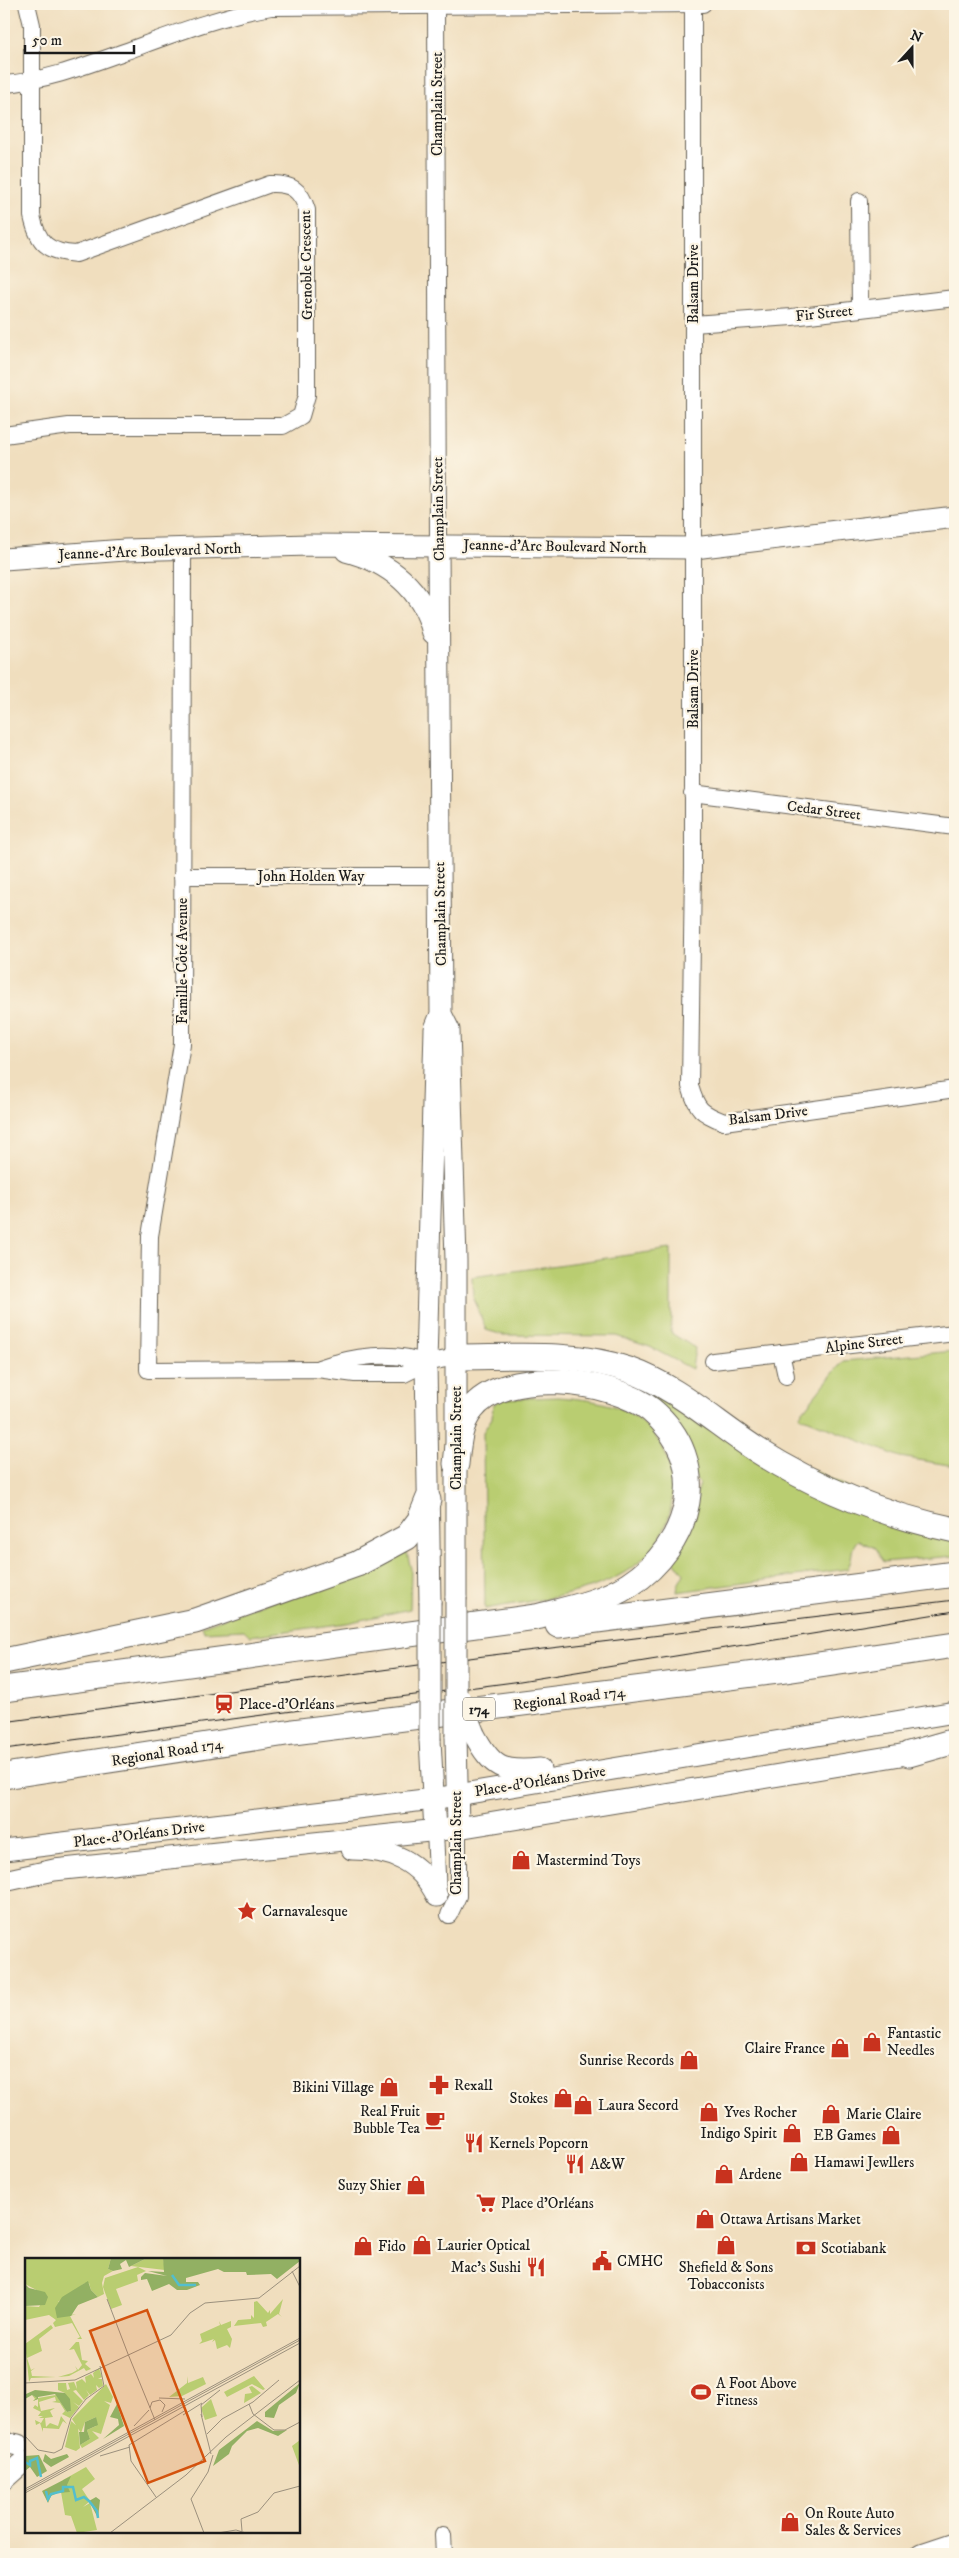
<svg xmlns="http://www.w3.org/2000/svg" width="959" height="2558" font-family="'IM FELL DW Pica',serif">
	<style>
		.green { fill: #b9cd71; stroke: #6a7446 }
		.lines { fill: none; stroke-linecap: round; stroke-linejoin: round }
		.minor-casing { stroke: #666055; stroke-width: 18 }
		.major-casing { stroke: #666055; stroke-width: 23 }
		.highway-casing { stroke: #666055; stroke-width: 27 }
		.minor { stroke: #fff; stroke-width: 16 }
		.major { stroke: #fff; stroke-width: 21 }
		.highway { stroke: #fff; stroke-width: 25 }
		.tram { stroke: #1c1c1c; stroke-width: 1 }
		.major-bridge-casing { stroke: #666055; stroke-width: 23; stroke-linecap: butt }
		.major-bridge { stroke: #fff; stroke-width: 21 }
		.labels { text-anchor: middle; stroke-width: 4.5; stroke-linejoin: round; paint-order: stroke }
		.shield { fill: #fcf5e5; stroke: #5f5d58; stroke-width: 1 }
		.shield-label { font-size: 14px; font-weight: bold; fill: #1c1c1c }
		.street-label { font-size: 15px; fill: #1c1c1c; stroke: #fcf5e5 }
		.poi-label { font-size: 15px; fill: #1c1c1c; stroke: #fcf5e5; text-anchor: start }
		.inset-river { fill: none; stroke: #53becd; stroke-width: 2.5 }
		.inset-road { fill: none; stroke: #9b907d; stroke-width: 1 }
		.view { fill: #d4530e; fill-opacity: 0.15; stroke: #d4530e; stroke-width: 2.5 }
		.inset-edge { fill: none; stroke: #1c1c1c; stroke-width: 2.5 }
	</style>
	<rect width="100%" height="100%" fill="#fcf5e5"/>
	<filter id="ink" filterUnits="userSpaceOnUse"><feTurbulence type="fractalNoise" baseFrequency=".02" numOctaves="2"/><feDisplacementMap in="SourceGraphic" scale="10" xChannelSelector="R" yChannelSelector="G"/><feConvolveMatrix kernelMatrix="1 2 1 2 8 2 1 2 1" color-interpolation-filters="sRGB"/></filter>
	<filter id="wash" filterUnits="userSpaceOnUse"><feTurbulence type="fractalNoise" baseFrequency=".0096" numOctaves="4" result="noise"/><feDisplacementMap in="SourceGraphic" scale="20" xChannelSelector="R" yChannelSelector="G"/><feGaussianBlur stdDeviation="1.12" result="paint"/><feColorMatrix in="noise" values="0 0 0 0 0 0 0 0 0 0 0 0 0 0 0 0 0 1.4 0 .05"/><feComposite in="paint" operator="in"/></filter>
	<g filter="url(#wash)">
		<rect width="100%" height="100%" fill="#f0debe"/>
		<g class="green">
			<polygon points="671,1249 671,1333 695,1348 692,1369 650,1347 616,1336 503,1335 486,1330 473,1296 472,1277"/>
			<polygon points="955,1351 955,1466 900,1457 799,1416 843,1361"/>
			<path d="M 623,1378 L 955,1539 L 955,1556 L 883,1562 L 875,1548 L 858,1540 C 849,1548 854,1560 847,1569 L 677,1592 L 678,1585 L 684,1574 L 673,1559 L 700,1484 L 622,1382 Z"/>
			<path d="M 558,1397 C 584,1399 615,1402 637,1418 C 687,1455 683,1532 633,1567 C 592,1596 533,1600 485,1609 L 483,1432 L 492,1418 L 493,1405 L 501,1399 Z"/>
			<polygon points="407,1552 411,1569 410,1609 347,1623 250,1636 244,1630 204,1632 202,1626"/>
		</g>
	</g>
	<g filter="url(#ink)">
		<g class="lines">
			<defs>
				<g id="minor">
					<polyline points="436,4 438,545"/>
					<path d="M 693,5 L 693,867 L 690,1086 C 697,1110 701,1113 724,1122 L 955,1089"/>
					<path d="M 4,84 C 45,81 82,67 121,53 C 171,35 219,16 271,7 L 703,4"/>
					<polyline points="859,201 860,309"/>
					<polyline points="693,324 792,317 955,298"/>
					<path d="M 4,435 L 69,426 L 283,426 L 301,416 L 307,395 L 307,210 C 301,190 291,183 270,184 L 76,254 C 48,252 38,244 32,216 L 32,25 L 27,4"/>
					<polyline points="183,549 182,1044 150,1236 148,1370 317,1369 355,1374 404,1374 426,1363 456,1357"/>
					<polyline points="692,793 955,827"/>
					<polyline points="182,876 439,876"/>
					<polyline points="781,1353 786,1376"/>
					<polyline points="713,1361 955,1333"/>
					<path d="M 319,1368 C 352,1356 393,1350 426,1363"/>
					<polyline points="435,1831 438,1896"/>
					<polyline points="449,1915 458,1896 458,1828"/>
					<polyline points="443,2535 444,2554"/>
				</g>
				<g id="major">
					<polyline points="438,545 441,1014 449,1030 456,1260 456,1598"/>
					<path d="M 346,551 C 389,562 423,589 433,633"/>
					<polyline points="4,559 125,550 309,545 694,548 955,517"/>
					<polyline points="430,1602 426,1363 435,1029 439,1019"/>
					<path d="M 474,1734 C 492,1768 502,1773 540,1769"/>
					<polyline points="456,1736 458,1828"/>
					<polyline points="430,1740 435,1831"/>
					<path d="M 352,1849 C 391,1849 420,1861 437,1896"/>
					<polyline points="4,1850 433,1799 955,1712"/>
					<polyline points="4,1881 54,1870 458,1828 925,1751"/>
					<polyline points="4,2442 18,2445"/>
					<polyline points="4,2479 23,2462"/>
					<polyline points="922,2554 955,2543"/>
				</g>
				<g id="highway">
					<path d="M 456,1357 C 513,1357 575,1351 629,1370 C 676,1386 715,1423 757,1450 C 818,1489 884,1515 955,1530"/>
					<polyline points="558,1625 955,1574"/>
					<polyline points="4,1661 195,1621 357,1564 407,1537 420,1520 428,1500"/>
					<path d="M 4,1689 L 536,1617 C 567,1609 601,1603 629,1585 C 691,1546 714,1462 651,1410 C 613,1379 504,1366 471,1410 C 459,1425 458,1446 456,1464"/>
					<polyline points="909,1754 955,1741"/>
					<polyline points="4,1776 293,1732 778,1671 955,1645"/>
				</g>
			</defs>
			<use href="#minor" class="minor-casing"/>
			<use href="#major" class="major-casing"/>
			<use href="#highway" class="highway-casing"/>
			<use href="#minor" class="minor"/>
			<use href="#major" class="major"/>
			<use href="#highway" class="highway"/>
			<g class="tram">
				<polyline points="4,1722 484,1656 955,1600"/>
				<polyline points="4,1749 514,1682 955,1611"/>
			</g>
			<defs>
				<g id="major-bridge">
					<polyline points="430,1602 430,1740"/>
					<polyline points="460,1699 474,1734"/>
					<polyline points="456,1736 456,1598"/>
				</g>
			</defs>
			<use href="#major-bridge" class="major-bridge-casing"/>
			<use href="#major-bridge" class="major-bridge"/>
		</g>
	</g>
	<defs>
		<symbol id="station-bare" viewBox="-9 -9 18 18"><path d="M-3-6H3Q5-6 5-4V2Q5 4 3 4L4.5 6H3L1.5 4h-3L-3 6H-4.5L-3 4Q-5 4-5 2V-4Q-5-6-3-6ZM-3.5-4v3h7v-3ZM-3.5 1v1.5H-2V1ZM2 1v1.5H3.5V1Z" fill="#c8321e" stroke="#fcf5e5" stroke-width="2.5" paint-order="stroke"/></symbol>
		<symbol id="shop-bare" viewBox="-9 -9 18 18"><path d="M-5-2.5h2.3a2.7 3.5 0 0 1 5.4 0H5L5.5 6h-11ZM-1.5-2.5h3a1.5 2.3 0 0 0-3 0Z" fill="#c8321e" stroke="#fcf5e5" stroke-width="2.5" paint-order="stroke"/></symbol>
		<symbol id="sight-bare" viewBox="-9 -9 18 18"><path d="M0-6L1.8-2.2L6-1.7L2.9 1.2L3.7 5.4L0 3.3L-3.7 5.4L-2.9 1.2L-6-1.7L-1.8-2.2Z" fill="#c8321e" stroke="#fcf5e5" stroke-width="2.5" paint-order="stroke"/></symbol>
		<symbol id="pharmacy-bare" viewBox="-9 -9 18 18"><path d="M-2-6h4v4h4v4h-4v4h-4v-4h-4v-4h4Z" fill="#c8321e" stroke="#fcf5e5" stroke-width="2.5" paint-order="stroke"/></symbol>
		<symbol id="cafe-bare" viewBox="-9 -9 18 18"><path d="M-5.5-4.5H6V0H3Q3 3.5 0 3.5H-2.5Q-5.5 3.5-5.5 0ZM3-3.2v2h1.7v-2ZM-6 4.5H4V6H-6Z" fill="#c8321e" stroke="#fcf5e5" stroke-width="2.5" paint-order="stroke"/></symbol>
		<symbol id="restaurant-bare" viewBox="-9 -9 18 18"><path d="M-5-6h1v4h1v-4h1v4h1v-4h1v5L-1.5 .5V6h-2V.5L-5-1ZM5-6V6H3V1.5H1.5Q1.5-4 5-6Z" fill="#c8321e" stroke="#fcf5e5" stroke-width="2.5" paint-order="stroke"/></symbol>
		<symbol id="supermarket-bare" viewBox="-9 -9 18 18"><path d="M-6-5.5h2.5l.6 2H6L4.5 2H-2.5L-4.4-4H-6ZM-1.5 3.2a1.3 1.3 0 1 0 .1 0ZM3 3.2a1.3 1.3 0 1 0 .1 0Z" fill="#c8321e" stroke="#fcf5e5" stroke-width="2.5" paint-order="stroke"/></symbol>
		<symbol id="bank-bare" viewBox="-9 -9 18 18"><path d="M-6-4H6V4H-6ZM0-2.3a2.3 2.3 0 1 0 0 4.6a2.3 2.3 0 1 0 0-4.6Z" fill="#c8321e" stroke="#fcf5e5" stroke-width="2.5" paint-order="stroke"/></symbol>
		<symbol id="civic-bare" viewBox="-9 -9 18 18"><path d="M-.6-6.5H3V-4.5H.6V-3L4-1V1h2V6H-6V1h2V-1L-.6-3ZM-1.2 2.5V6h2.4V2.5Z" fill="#c8321e" stroke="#fcf5e5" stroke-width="2.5" paint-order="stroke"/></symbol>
		<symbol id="stadium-bare" viewBox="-9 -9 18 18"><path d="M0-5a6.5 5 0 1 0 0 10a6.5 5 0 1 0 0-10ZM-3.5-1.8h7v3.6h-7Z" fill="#c8321e" stroke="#fcf5e5" stroke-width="2.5" paint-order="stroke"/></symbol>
	</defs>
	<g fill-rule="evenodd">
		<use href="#station-bare" x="210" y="1690" width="28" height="28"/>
		<use href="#shop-bare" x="507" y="1846" width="28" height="28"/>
		<use href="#sight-bare" x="233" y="1897" width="28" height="28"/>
		<use href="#shop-bare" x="858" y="2028" width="28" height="28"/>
		<use href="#shop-bare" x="826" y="2034" width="28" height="28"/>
		<use href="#shop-bare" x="675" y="2046" width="28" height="28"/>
		<use href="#pharmacy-bare" x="425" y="2071" width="28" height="28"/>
		<use href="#shop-bare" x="375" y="2073" width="28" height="28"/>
		<use href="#shop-bare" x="549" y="2084" width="28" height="28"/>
		<use href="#shop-bare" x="569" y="2091" width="28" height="28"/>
		<use href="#shop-bare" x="695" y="2098" width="28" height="28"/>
		<use href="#shop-bare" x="817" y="2100" width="28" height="28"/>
		<use href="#cafe-bare" x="421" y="2106" width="28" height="28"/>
		<use href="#shop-bare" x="778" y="2119" width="28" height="28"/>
		<use href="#shop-bare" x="877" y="2121" width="28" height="28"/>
		<use href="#restaurant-bare" x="460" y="2129" width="28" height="28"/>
		<use href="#shop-bare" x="785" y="2148" width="28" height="28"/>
		<use href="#restaurant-bare" x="561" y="2150" width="28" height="28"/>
		<use href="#shop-bare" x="710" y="2160" width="28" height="28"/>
		<use href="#shop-bare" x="402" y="2171" width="28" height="28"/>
		<use href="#supermarket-bare" x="472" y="2189" width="28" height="28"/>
		<use href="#shop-bare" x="691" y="2205" width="28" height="28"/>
		<use href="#shop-bare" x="408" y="2231" width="28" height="28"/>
		<use href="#shop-bare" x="712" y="2231" width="28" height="28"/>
		<use href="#shop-bare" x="349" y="2232" width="28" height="28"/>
		<use href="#bank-bare" x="792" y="2234" width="28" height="28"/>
		<use href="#civic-bare" x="588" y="2247" width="28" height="28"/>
		<use href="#restaurant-bare" x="522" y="2253" width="28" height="28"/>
		<use href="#stadium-bare" x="687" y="2378" width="28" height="28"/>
		<use href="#shop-bare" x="776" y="2508" width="28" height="28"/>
	</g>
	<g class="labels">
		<rect class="shield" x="463" y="1697.5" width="32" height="23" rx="4"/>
		<g class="shield-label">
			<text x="479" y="1714">174</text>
		</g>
		<g class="street-label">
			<text transform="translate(437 104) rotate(-90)" y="5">Champlain Street</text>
			<text transform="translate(306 265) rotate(-91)" y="5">Grenoble Crescent</text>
			<text transform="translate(693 284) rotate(-90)" y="5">Balsam Drive</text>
			<text transform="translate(824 313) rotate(-6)" y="5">Fir Street</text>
			<text transform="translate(438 509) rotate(-91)" y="5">Champlain Street</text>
			<text transform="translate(555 546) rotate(1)" y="5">Jeanne-d'Arc Boulevard North</text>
			<text transform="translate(150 551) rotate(-2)" y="5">Jeanne-d'Arc Boulevard North</text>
			<text transform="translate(693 689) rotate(-90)" y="5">Balsam Drive</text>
			<text transform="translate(824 810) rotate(7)" y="5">Cedar Street</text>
			<text x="311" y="881">John Holden Way</text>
			<text transform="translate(440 914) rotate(-91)" y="5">Champlain Street</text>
			<text transform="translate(182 961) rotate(-90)" y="5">Famille-Côté Avenue</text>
			<text transform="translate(768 1115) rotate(-7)" y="5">Balsam Drive</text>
			<text transform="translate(864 1343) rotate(-7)" y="5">Alpine Street</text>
			<text transform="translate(456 1438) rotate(-90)" y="5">Champlain Street</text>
			<text transform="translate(569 1698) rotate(-7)" y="5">Regional Road 174</text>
			<text transform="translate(167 1752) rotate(-9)" y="5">Regional Road 174</text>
			<text transform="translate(540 1781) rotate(-9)" y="5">Place-d'Orléans Drive</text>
			<text transform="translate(139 1834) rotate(-7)" y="5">Place-d'Orléans Drive</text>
			<text transform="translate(456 1843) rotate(-90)" y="5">Champlain Street</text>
		</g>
		<g class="poi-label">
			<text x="239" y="1709">Place-d'Orléans</text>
			<text x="536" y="1865">Mastermind Toys</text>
			<text x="262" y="1916">Carnavalesque</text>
			<text x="887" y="2038">Fantastic<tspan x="887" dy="17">Needles</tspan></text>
			<text x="825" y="2053" text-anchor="end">Claire France</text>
			<text x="674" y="2065" text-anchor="end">Sunrise Records</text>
			<text x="454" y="2090">Rexall</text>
			<text x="374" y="2092" text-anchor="end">Bikini Village</text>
			<text x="548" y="2103" text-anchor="end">Stokes</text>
			<text x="598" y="2110">Laura Secord</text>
			<text x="420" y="2116" text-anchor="end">Real Fruit<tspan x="420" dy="17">Bubble Tea</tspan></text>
			<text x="724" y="2117">Yves Rocher</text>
			<text x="846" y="2119">Marie Claire</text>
			<text x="777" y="2138" text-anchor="end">Indigo Spirit</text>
			<text x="876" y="2140" text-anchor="end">EB Games</text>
			<text x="489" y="2148">Kernels Popcorn</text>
			<text x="814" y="2167">Hamawi Jewllers</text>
			<text x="590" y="2169">A&amp;W</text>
			<text x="739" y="2179">Ardene</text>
			<text x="401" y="2190" text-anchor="end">Suzy Shier</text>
			<text x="501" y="2208">Place d'Orléans</text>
			<text x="720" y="2224">Ottawa Artisans Market</text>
			<text x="437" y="2250">Laurier Optical</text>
			<text x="378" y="2251">Fido</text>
			<text x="821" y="2253">Scotiabank</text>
			<text x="617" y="2266">CMHC</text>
			<text x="521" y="2272" text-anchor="end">Mac's Sushi</text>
			<text x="726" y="2272" text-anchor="middle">Shefield &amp; Sons<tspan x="726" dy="17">Tobacconists</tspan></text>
			<text x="716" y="2388">A Foot Above<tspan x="716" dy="17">Fitness</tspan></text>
			<text x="805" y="2518">On Route Auto<tspan x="805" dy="17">Sales &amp; Services</tspan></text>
		</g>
	</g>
	<g transform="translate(25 2258)">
		<rect width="275" height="275" fill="#f0debe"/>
		<path d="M 0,0 L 86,0 L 83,11 L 88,13 L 79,18 L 77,25 L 79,36 L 73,39 L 66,32 L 64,25 L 60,25 L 33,44 L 53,47 L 45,57 L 51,56 L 45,58 L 57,81 L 52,81 L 55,79 L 47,65 L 30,69 L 28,65 L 31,62 L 24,57 L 0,62 L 0,48 L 14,49 L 21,37 L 0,26 ZM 122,0 L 138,0 L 140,12 L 106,8 ZM 113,9 L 121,13 L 112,17 L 113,23 L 91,31 L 97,47 L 86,51 L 78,29 L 80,20 ZM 258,41 L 254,56 L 257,59 L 253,56 L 241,64 L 242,68 L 238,69 L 236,65 L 209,68 L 213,62 L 226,61 L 226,57 L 229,60 L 229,44 L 232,43 L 243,55 L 245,52 L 245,56 ZM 194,63 L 196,67 L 206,63 L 206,69 L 202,71 L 207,81 L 205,90 L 202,87 L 192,91 L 190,82 L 187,84 L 189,81 L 174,86 L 177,83 L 175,76 L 195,67 ZM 26,67 L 28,70 L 14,81 L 17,93 L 2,100 L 6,112 L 10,110 L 6,113 L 7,118 L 31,119 L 6,120 L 4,124 L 0,86 ZM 51,84 L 54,84 L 57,102 L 63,103 L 60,106 L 66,111 L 61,113 L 59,110 L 44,118 L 33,119 L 47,115 L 52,112 L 50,108 L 53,112 L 57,107 L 49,91 L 44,92 ZM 74,110 L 77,119 L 73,121 L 77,121 L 78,128 L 74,130 L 71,127 L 72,132 L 65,137 L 61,132 L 64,137 L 59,142 L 51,132 L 48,133 L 58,143 L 54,148 L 48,144 L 54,149 L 45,160 L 37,156 L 40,153 L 35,145 L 27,144 L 31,143 L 30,139 L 14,144 L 16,153 L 30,150 L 25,153 L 28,159 L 20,160 L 21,169 L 25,165 L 33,168 L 36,158 L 42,166 L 38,163 L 34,171 L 18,170 L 18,174 L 15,165 L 11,167 L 10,162 L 16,165 L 19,160 L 14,160 L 18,158 L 13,158 L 16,154 L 8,150 L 10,147 L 13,149 L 13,141 L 8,143 L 10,141 L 7,137 L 13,140 L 31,137 L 42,154 L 46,153 L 40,135 L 33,132 L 33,125 L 41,125 L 42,132 L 45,131 L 43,125 L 49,124 L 52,131 L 51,124 L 57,121 L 61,125 L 60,119 L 66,116 L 69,120 L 68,115 ZM 163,118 L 163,125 L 178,119 L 181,126 L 157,138 L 144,139 L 162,125 ZM 229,118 L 240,131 L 238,132 L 227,126 L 202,139 L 199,134 ZM 81,126 L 88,139 L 86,145 L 79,143 L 85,147 L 76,176 L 67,173 L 74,180 L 57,190 L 55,187 L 65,181 L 62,172 L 71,168 L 71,159 L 60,164 L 56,175 L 47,161 ZM 227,128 L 236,135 L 219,145 L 220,136 L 227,135 L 224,129 ZM 186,141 L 192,158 L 180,162 L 176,150 ZM 46,163 L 53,169 L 55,190 L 51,193 L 40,189 ZM 275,182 L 275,210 L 267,188 ZM 61,209 L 70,221 L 57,231 L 65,243 L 58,249 L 65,245 L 72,272 L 52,275 L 46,258 L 40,257 L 36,234 L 41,231 L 38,222 Z" fill="#b9cd71"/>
		<path d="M 86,0 L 122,0 L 104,9 L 101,2 L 95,6 L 97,11 L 88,13 L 83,11 ZM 138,0 L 275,0 L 275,3 L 252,21 L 246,16 L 222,17 L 221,14 L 199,14 L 193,11 L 161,20 L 161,24 L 173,24 L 175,27 L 162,32 L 152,32 L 144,26 L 127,33 L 122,21 L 116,22 L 116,19 L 120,15 L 142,18 L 123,13 L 139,14 ZM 63,23 L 66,32 L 73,39 L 53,47 L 46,58 L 32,60 L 30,50 L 37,39 ZM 0,26 L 4,30 L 20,34 L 23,39 L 20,47 L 0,48 ZM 275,125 L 271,135 L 254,147 L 249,160 L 240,159 L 240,154 ZM 10,132 L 40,135 L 45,141 L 46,153 L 42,154 L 30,136 L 13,139 L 13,141 L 8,143 L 12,140 L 7,137 L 0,141 L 1,136 ZM 92,146 L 99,168 L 78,181 L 94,167 L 93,161 L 85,159 ZM 71,159 L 73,167 L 62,172 L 65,181 L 55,187 L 54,174 L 59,174 L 60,164 ZM 232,163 L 248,173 L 262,172 L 253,178 L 233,170 L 222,173 L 207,188 L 204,196 L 188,208 L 194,192 ZM 20,196 L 26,201 L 42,196 L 44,199 L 26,209 L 18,203 ZM 14,197 L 22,213 L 12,219 L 5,209 L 0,213 L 0,198 ZM 46,218 L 42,227 L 45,234 L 32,235 L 26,238 L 23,245 L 17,233 ZM 71,239 L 75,242 L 73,260 L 64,243 Z" fill="#92b063"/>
		<path class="inset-river" d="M 147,17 L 154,27 L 171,27M 0,204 L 5,207 L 5,203 L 12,200 L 16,219M 21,233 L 23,241 L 26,236 L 38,233 L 38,229 L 48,229 L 51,242 L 59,239 L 64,243 L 72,253 L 73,260"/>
		<path class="inset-road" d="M 267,13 L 275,29M 82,41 L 103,96M 103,96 L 130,162M 0,125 L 50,122 L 146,77 L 165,55 L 180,45 L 234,40 L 275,8M 134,140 L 160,141M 224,146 L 228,156 L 249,172 L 260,172 L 275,164M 125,150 L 127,144 L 135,142 L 140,147 L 137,154M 176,156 L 186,196M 158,157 L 177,145M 177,159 L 176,147 L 195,132M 109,168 L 124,152M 182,176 L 197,161 L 228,144 L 254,122M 0,178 L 13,192 L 29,195 L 37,191 L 46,160 L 61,141 L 79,128 L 75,108M 75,198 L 105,189M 0,231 L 275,80M 0,233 L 275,82M 0,235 L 275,85M 131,239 L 106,203 L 104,187 L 161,152M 217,273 L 216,261 L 233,254 L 249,235 L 275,228M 85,275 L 161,217 L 201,179 L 275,122M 179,275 L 166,241 L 183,214 L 188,197M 193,275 L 211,272 L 221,275"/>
		<path class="view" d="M 122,52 L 180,203 L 123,225 L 65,73 Z"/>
		<rect width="275" height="275" class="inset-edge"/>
	</g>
	<rect width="959" height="2558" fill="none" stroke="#fcf5e5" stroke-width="20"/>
	<g transform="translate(912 48) rotate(21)" stroke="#fcf5e5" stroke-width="4" paint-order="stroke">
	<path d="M0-4L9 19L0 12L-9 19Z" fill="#1c1c1c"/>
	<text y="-8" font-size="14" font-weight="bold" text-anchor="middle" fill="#1c1c1c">N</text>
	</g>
	<path d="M25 45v8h109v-8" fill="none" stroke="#1c1c1c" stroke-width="2.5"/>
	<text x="32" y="45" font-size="15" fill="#1c1c1c" stroke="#fcf5e5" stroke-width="4" paint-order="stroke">50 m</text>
</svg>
